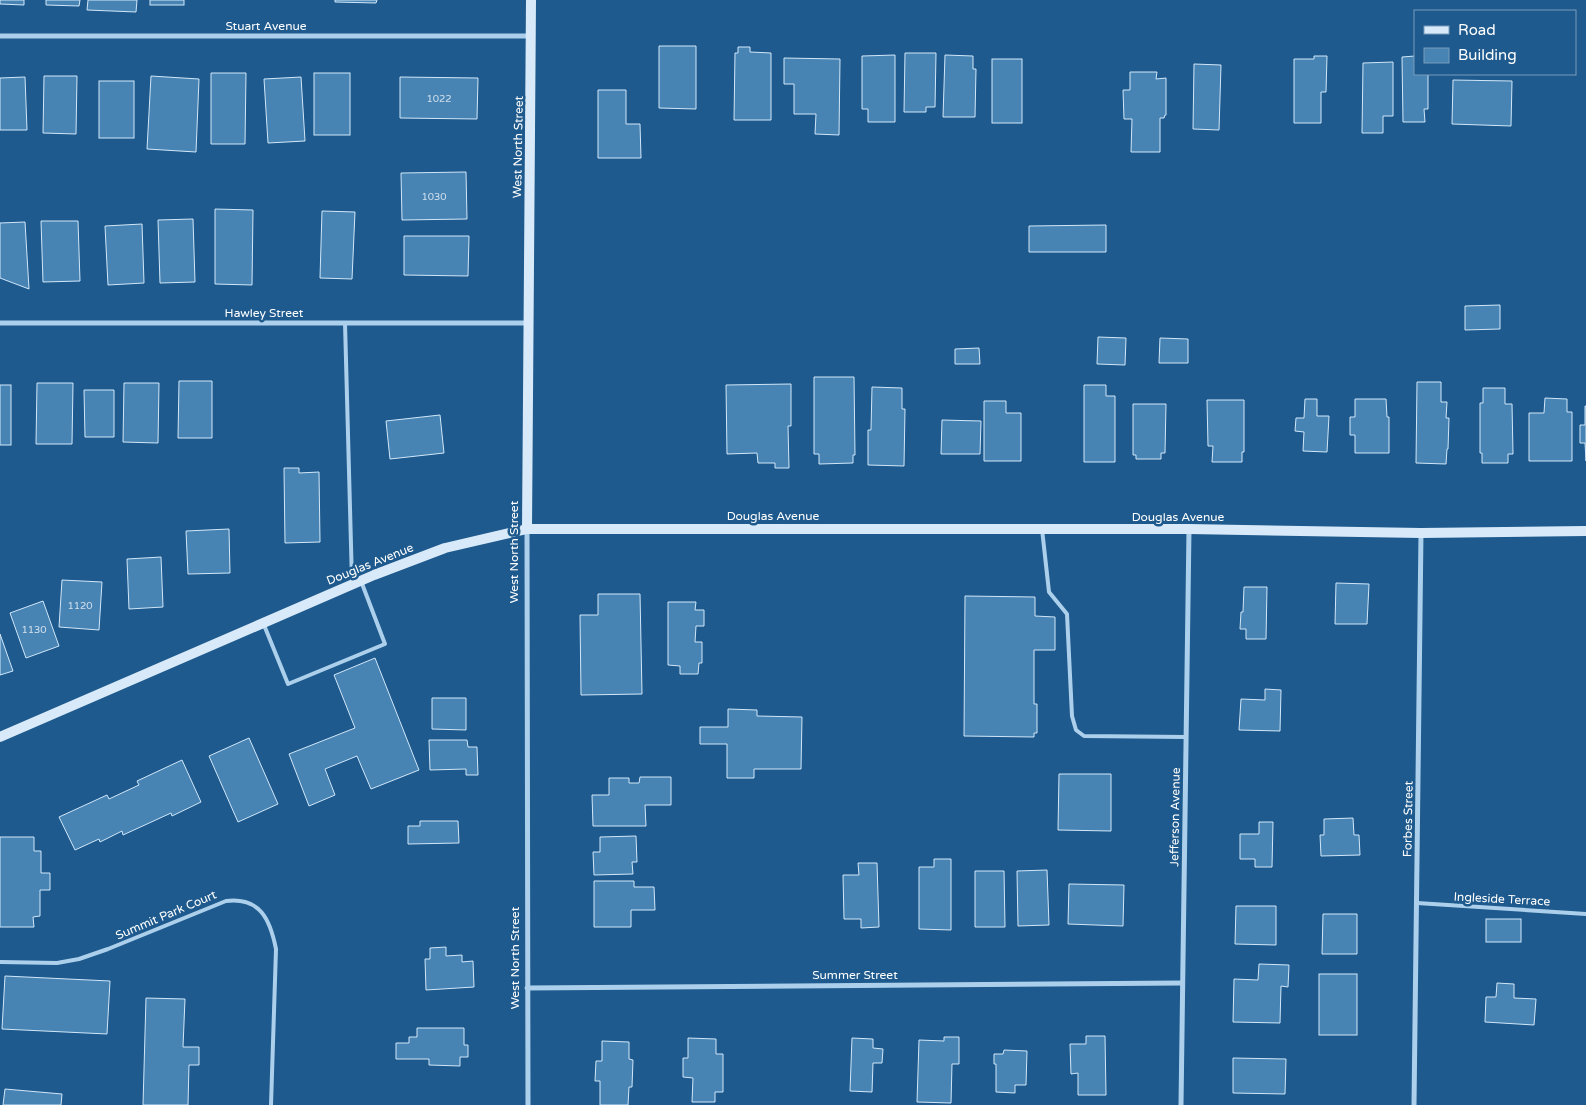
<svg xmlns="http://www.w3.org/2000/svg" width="1586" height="1105" font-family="'Varela Round',sans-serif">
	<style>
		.building { fill: #4784b4; stroke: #d1e7f9 }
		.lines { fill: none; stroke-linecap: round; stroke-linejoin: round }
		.lane { stroke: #acd0ec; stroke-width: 4 }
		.street { stroke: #acd0ec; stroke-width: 5 }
		.secondary { stroke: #d8eaf9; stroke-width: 10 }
		.labels { text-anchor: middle; stroke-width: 5; stroke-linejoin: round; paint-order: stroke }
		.number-label { font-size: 10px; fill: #d1e0ec }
		.street-label { font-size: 12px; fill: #fff; stroke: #1e5a8d }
	</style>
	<rect width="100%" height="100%" fill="#1e5a8d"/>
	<g class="building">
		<polygon points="0,0 24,0 24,5 0,4"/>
		<polygon points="46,0 80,0 79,6 46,5"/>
		<polygon points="88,0 137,0 136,12 87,10"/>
		<rect x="150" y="0" width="34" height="5"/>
		<polygon points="335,0 377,0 376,3 335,2"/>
		<polygon points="659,46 696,46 696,109 659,108"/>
		<polygon points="738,47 750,47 750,52 771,53 771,120 734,120 735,53 738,53"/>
		<polygon points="905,53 936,53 935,107 926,107 926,112 904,112"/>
		<polygon points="895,55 895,122 868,122 868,109 862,109 862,56"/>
		<polygon points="945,55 973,56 973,69 976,69 975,117 943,117"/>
		<polygon points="1314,56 1327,56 1326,92 1321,92 1321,123 1294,123 1294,59 1314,59"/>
		<polygon points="1415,56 1415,74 1428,74 1428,109 1424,109 1425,122 1403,122 1402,57"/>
		<polygon points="784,58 840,59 839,135 815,134 816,114 794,114 794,84 784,84"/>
		<rect x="992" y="59" width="30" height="64"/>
		<polygon points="1393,62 1393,116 1383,116 1383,133 1362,133 1363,63"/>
		<polygon points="1194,64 1221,65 1219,130 1193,129"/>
		<polygon points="1130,72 1157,72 1156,79 1166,78 1166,115 1165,115 1164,118 1160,118 1160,152 1131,152 1132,119 1124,119 1123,90 1130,90"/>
		<polygon points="211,73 246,73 245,144 211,144"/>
		<rect x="314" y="73" width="36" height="62"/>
		<polygon points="44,76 77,76 76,134 43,133"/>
		<polygon points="151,76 199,79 196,152 147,149"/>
		<polygon points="25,77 27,130 0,130 0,78"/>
		<polygon points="301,77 305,141 268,143 264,79"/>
		<polygon points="400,77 478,78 477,119 400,118"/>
		<polygon points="1453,80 1512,81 1511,126 1452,124"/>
		<rect x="99" y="81" width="35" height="57"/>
		<polygon points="598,90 626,90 626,124 640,124 641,158 598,158"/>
		<polygon points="466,172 467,219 402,220 401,173"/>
		<polygon points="215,209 253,210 252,285 215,284"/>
		<polygon points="322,211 355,212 352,279 320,278"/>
		<polygon points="193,219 195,282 160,283 158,220"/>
		<polygon points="41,221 78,221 80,281 43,282"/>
		<polygon points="25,222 29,289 0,278 0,223"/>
		<polygon points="142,224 144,283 108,285 105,226"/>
		<polygon points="1106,225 1106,252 1029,252 1029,226"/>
		<polygon points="404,236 469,236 468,276 404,275"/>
		<polygon points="1500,305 1500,329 1465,330 1465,306"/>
		<polygon points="1098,337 1126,338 1125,365 1097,364"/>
		<polygon points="1160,338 1188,339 1188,363 1159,363"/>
		<polygon points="979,348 980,364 955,364 955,349"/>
		<polygon points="814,377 854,377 855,455 853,455 853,463 819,464 819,454 814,454"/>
		<polygon points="179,381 212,381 212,438 178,438"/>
		<polygon points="1417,382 1441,382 1441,402 1447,402 1446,418 1449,418 1448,449 1447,449 1446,464 1416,463"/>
		<polygon points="37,383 73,383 72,444 36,444"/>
		<polygon points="124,383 159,383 158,443 123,442"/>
		<polygon points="791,384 791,426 788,426 789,468 775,468 775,463 758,463 757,453 727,454 726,385"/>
		<rect x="0" y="385" width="11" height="60"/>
		<polygon points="1084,385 1106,385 1106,396 1115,396 1115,462 1084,462"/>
		<polygon points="872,387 902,388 902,409 905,409 904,466 868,465 868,430 871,430"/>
		<polygon points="1483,388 1505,388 1505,404 1512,404 1513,454 1508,454 1508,463 1482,463 1482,453 1480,453 1480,403 1483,403"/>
		<polygon points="84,390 114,390 114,437 85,437"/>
		<polygon points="1545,398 1567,399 1567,412 1572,412 1572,461 1529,461 1529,413 1544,413"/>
		<polygon points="1305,399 1317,399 1317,416 1329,416 1327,452 1303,451 1304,432 1295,431 1296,418 1304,418"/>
		<polygon points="1355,399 1386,399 1387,417 1389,417 1389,453 1355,453 1355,435 1350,435 1350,417 1355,417"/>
		<polygon points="1207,400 1244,400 1244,452 1242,452 1242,462 1212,462 1213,446 1208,446"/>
		<polygon points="984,401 1006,401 1006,413 1021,413 1021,461 984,461"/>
		<polygon points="1133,404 1166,404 1165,453 1161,453 1161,459 1136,459 1136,455 1133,455"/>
		<polygon points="1585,406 1586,406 1586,461 1585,443 1580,443 1580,425 1585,425"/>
		<polygon points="440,415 444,453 390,459 386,421"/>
		<polygon points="942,420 981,421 980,454 941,454"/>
		<polygon points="284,468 299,468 299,473 319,472 320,542 285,543"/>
		<polygon points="229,529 230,573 188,574 186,531"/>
		<polygon points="161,557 163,607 129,609 127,559"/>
		<polygon points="62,580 102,582 99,630 59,627"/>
		<polygon points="1336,583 1369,584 1367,624 1335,624"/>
		<polygon points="1244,587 1267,587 1266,639 1246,639 1246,629 1240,629 1241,612 1243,612"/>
		<polygon points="598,594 640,594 642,694 581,695 580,615 598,615"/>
		<polygon points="965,596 1035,597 1035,616 1055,617 1055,650 1034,650 1034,704 1037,704 1037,733 1034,733 1034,737 964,736"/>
		<polygon points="43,601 59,646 26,658 10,613"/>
		<polygon points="668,602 696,602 695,610 704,610 704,626 696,626 695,642 702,642 702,663 699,663 698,674 680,674 680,666 668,665"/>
		<polygon points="0,634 13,671 0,675"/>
		<polygon points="375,658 419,770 371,789 357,756 325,769 335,795 309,806 289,754 355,728 334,675"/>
		<polygon points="1265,689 1281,690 1280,731 1239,730 1241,699 1265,700"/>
		<polygon points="432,698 466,698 466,730 432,729"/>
		<polygon points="728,709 757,710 757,716 802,717 801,769 754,769 754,778 727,778 727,744 700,744 700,727 728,727"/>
		<polygon points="249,738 278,804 238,822 209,756"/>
		<polygon points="429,740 467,740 468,747 477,747 478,775 466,775 466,769 430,770"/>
		<polygon points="182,760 201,802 172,816 171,813 123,835 122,831 100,842 99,839 75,850 59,817 107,795 109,799 139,785 137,781"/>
		<polygon points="1059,774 1111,774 1111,831 1058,830"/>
		<polygon points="640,777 671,777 671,805 645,805 646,826 593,826 592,795 609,795 609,778 629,778 629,783 639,783"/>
		<polygon points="1353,818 1354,835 1359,835 1360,855 1321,856 1320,835 1324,835 1324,819"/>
		<polygon points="420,821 458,821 459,843 408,844 408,826 420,826"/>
		<polygon points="1259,822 1273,822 1272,867 1255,867 1255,859 1240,859 1240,834 1259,834"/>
		<polygon points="636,836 637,862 632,862 633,874 594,875 593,852 600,852 600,837"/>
		<polygon points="0,837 34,837 34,851 41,851 41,873 50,873 50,890 40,890 40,916 33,917 34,927 0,927"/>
		<polygon points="934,859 951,859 951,930 919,929 919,867 934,867"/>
		<polygon points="858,863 877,863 879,927 861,928 861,919 844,919 843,875 859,875"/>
		<polygon points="1047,870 1049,925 1018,926 1017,871"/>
		<polygon points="975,871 1004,871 1005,927 975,927"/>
		<polygon points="594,881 634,881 634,887 654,887 655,910 631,910 631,927 594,927"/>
		<polygon points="1069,884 1124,885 1123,926 1068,924"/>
		<polygon points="1236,906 1276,906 1276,945 1235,944"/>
		<polygon points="1323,914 1357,914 1357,954 1322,954"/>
		<rect x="1486" y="919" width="35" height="23"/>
		<polygon points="446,947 446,956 462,955 462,962 473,961 474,987 426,990 425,959 430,959 430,948"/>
		<polygon points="1259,964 1289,965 1288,987 1281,986 1280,1023 1233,1022 1234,979 1258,980"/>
		<rect x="1319" y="974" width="38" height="61"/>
		<polygon points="5,976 110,981 107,1034 2,1029"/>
		<polygon points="1497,983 1514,984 1514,998 1536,999 1534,1025 1485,1022 1486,997 1496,997"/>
		<polygon points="146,998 185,999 183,1047 199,1047 199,1065 189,1065 188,1105 143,1105"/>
		<polygon points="417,1028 464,1028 464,1045 468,1045 468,1057 460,1057 460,1066 429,1065 429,1059 396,1059 396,1043 409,1043 409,1037 417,1037"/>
		<polygon points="1086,1036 1105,1036 1106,1095 1078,1095 1078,1073 1071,1074 1070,1044 1086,1044"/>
		<polygon points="944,1037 959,1037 959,1064 952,1064 951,1103 917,1102 919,1040 944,1041"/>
		<polygon points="688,1038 716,1039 716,1054 723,1054 723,1092 715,1092 715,1102 692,1102 693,1078 683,1077 683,1058 688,1058"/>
		<polygon points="852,1038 873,1039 873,1048 883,1049 882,1063 873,1063 872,1092 850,1091"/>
		<polygon points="602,1041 629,1042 629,1059 633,1060 632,1087 629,1087 628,1105 600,1105 600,1081 595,1081 596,1061 602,1061"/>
		<polygon points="1004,1050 1027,1051 1026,1085 1015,1085 1015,1093 996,1092 996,1064 994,1064 994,1054 1003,1054"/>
		<polygon points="1233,1058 1286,1059 1285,1094 1233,1093"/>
		<polygon points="5,1089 62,1094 61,1105 3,1105"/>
	</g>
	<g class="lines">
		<g class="lane">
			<polyline points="345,323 352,582"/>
			<polyline points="1042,529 1049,592 1067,614 1072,716 1076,730 1084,736 1186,737"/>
			<polyline points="264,625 288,684 385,644 361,581"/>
			<polyline points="1417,903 1586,914"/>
			<path d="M 0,962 L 57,963 L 79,959 L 108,949 L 226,901 C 260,897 270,919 276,949 L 271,1105"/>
		</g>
		<g class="street">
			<polyline points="0,36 531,36"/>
			<polyline points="0,323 528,323"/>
			<polyline points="527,529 528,1105"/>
			<polyline points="527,988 1182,983"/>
			<polyline points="1181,1105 1189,529"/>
			<polyline points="1414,1105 1421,533"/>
		</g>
		<g class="secondary">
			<polyline points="527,529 531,0"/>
			<polyline points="0,737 374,575 445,548 527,529 1189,529 1421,533 1586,531"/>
		</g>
	</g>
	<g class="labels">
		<g class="number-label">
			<text x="439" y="102">1022</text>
			<text x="434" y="200">1030</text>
			<text x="80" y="609">1120</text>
			<text x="34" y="633">1130</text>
		</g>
		<g class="street-label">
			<text x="266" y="30">Stuart Avenue</text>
			<text transform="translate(518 147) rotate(-89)" y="4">West North Street</text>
			<text x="264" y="317">Hawley Street</text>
			<text x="773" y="520">Douglas Avenue</text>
			<text x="1178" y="521">Douglas Avenue</text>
			<text transform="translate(514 552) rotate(-90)" y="4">West North Street</text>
			<text transform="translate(370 564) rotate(-22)" y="4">Douglas Avenue</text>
			<text transform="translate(1175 817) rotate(-89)" y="4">Jefferson Avenue</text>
			<text transform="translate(1408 819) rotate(-89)" y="4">Forbes Street</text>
			<text transform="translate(1502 899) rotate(3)" y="4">Ingleside Terrace</text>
			<text transform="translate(166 915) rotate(-23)" y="4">Summit Park Court</text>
			<text transform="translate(515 958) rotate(-90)" y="4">West North Street</text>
			<text x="855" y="979">Summer Street</text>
		</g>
	</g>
	<rect x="1414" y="10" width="162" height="65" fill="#1e5a8d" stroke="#789cbb"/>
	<rect x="1424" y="26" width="25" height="8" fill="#d8eaf9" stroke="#789cbb"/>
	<text x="1458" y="35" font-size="15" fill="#ffffff">Road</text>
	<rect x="1424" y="48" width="25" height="15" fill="#4784b4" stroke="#789cbb"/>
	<text x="1458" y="60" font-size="15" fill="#ffffff">Building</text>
</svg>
